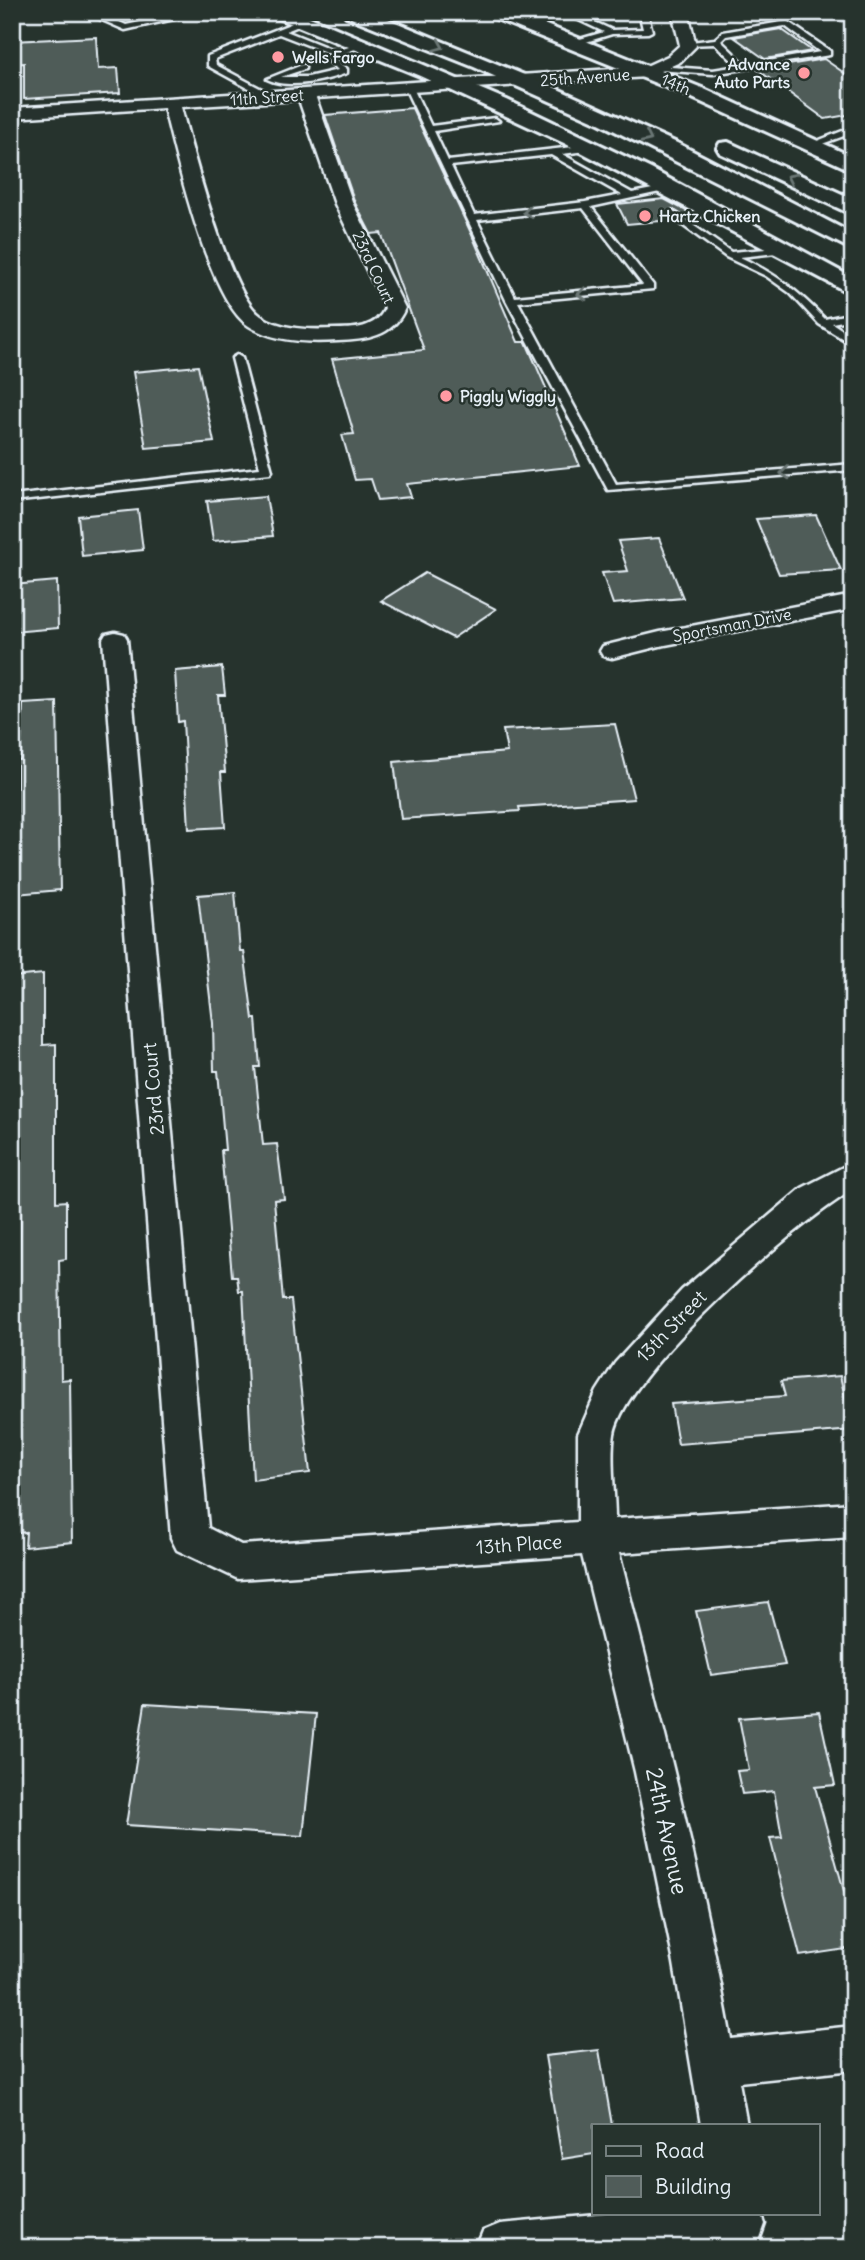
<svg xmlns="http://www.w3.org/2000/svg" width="865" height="2260" font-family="Delius,sans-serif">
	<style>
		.building { fill: #505c59; stroke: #e8f1f8; stroke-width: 2 }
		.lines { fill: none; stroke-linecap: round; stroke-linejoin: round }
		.service-casing { stroke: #e8f1f8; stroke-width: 5 }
		.minor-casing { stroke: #e8f1f8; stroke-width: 5 }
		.tertiary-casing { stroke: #e8f1f8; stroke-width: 6 }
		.trunk-casing { stroke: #e8f1f8; stroke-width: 6 }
		.service { fill: #26332d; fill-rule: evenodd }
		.minor { fill: #26332d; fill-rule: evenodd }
		.tertiary { fill: #26332d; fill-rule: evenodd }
		.trunk { fill: #26332d; fill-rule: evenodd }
		.oneway { stroke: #6a7674 }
		.poi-dot { fill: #ff9aa2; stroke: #26332d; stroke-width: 2.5 }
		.labels { text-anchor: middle; stroke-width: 5; stroke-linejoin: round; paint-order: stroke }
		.far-poi-label { font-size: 16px; font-weight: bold; fill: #e8f1f8; stroke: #26332d; text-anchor: start }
		.far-street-label { font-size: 16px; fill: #e8f1f8; stroke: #26332d }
		.street-label { font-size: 19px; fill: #e8f1f8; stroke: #26332d }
		.near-street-label { font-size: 23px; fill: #e8f1f8; stroke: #26332d }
	</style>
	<rect width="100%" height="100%" fill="#26332d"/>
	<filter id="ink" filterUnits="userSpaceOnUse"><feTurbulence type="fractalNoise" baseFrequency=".0143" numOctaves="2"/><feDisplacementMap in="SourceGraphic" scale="14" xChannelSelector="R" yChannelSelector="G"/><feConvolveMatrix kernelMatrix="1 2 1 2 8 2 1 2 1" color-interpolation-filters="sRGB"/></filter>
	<g filter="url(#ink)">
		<g class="building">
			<polygon points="781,29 812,51 765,59 734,37"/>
			<polygon points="96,37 98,69 118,68 120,93 24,99 24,63 12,64 12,41"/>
			<polygon points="824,59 853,79 853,114 825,119 758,70"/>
			<polygon points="412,108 472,235 518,342 526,342 580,466 407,484 411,497 378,500 371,479 355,480 342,435 354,434 332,359 424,350 381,233 371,234 355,203 325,115"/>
			<polygon points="664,199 694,215 695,219 689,219 672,209 665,214 672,220 627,224 617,204"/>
			<polygon points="198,366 214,442 146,448 133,372"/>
			<polygon points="266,496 273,536 213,541 207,501"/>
			<polygon points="138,510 143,550 82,556 78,516"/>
			<polygon points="816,515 841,570 779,574 756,519"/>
			<polygon points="659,538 683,598 613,604 602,573 628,571 618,541"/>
			<polygon points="425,573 496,609 453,638 381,601"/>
			<polygon points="57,581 58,628 12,632 12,585"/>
			<polygon points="222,667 225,695 218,695 225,772 221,772 225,827 189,829 183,721 178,722 175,671"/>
			<polygon points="57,702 60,890 16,894 16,876 12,877 12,848 17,848 17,760 20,760 23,704"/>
			<polygon points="615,724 634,799 519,807 520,811 401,819 394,762 507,752 503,730"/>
			<polygon points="235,892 240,951 244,951 253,1019 256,1019 260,1067 255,1067 263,1145 277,1144 284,1199 274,1200 283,1300 291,1300 310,1473 253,1480 243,1291 239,1291 237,1276 232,1276 221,1150 225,1150 218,1071 214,1071 213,1023 198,895"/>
			<polygon points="43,974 43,1045 56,1044 56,1202 66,1201 66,1259 59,1260 61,1380 70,1379 72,1542 25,1547 26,1532 12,1534 12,1292 19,1291 21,1184 15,1185 14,1166 16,1034 12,1035 12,977"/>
			<polygon points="840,1376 853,1430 678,1444 671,1404 785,1396 781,1381"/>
			<polygon points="768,1602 785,1665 711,1675 696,1611"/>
			<polygon points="145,1704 316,1714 303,1836 126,1825"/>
			<polygon points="819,1712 835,1785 815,1787 853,1923 853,1948 800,1956 770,1838 782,1837 774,1791 742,1794 737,1771 749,1770 739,1718"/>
			<polygon points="599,2050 612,2125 594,2125 594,2154 562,2159 545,2056"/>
		</g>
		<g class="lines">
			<defs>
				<g id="service">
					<polygon points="100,12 115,12 106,16 126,25 189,12 205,12 125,30 95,17 95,13"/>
					<polygon points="562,12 573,12 612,30 643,29 639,12 647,12 652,31 648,33 612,34 576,45 573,41 604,32"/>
					<polygon points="303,19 306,23 286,31 336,51 362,43 366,45 336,56 279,34 215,59 216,65 273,95 273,99 270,100 208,66 208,56"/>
					<path d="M 787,21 L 830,51 L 830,55 L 713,74 L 657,70 L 653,68 L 657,66 L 713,70 L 738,66 L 715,44 L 687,45 L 683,43 L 715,39 L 723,32 ZM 785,26 L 820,52 L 746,65 L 721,41 L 726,36 Z"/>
					<path d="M 329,55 L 347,69 L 347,73 C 325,81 289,90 267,79 L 302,65 L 305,65 L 305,69 L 281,77 L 308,77 L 338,70 L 325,57 Z"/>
					<path d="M 409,85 L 413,88 L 431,126 L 495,118 L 499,121 L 434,131 L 448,161 L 591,145 L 595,148 L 594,150 L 562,154 L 632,193 L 673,185 L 678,188 L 591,207 L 653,285 L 653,289 L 518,302 L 616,484 L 853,464 L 853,470 L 608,490 L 506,300 L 405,88 ZM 551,155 L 622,195 L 585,202 L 474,215 L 451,166 ZM 583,208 L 643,285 L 515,297 L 477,220 Z"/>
					<polygon points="845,130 853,133 853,140 844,136 811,148 807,145"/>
					<path d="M 673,211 L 731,252 L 788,247 L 790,249 L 785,252 L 740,257 C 776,274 797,290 825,319 L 853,313 L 853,319 L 832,323 L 853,337 L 853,345 L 819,324 L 790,293 L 766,276 L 726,257 L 670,216 L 668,214 Z"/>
					<polygon points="237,355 242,358 272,471 270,473 12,502 12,496 260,468 232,358"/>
				</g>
				<g id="minor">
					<path d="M 672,12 L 688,12 L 696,46 L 680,62 L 647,77 L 316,98 L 353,204 L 405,308 C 393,337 366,340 338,341 C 309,343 274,342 249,326 C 209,301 176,156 164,108 L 12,118 L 12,108 L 644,67 L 668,56 L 680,45 ZM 299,100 L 335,204 L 385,308 C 376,329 354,329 334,329 C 310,330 282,330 261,316 C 229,295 192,149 181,107 Z"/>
					<polygon points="853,595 853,609 660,646 612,658 603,656 600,651 603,646 660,632"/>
					<path d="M 115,632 L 124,634 L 127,639 L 208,1528 L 241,1545 L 578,1522 L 578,1434 L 597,1391 L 615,1363 L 682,1290 L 802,1188 L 853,1162 L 853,1190 C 797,1222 625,1372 614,1434 C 610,1457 615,1495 615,1519 L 853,1503 L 853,1537 L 619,1553 C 660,1714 702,1875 731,2039 L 853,2026 L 853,2070 L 739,2082 L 747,2125 L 701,2125 L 674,1963 L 635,1772 L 582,1555 L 238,1579 L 177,1550 L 171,1538 L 103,639 L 106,634 Z"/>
					<polygon points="618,2213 761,2213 765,2224 759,2241 739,2248 476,2248 483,2231 500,2224"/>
				</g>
				<g id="tertiary">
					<polygon points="271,12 298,12 507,100 651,169 853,278 853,295 564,143 420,76 273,16"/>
					<polygon points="487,12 514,12 702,88 853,157 853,171 688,96 489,16"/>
				</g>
				<g id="trunk">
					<polygon points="344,12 371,12 551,86 677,143 853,234 853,250 599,123 474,67 346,16"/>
					<polygon points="728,142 853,199 853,215 720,153 717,148 720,143"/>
				</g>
			</defs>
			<use href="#service" class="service-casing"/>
			<use href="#minor" class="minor-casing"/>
			<use href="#tertiary" class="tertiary-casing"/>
			<use href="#trunk" class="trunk-casing"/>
			<use href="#service" class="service"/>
			<use href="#minor" class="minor"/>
			<use href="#tertiary" class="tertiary"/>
			<use href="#trunk" class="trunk"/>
		</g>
		<defs><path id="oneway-chevron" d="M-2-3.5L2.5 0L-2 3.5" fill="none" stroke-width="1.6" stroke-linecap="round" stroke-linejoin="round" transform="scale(1.75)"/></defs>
		<g class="oneway">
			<use href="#oneway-chevron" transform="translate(439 46) rotate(23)"/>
			<use href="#oneway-chevron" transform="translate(647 138) rotate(25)"/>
			<use href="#oneway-chevron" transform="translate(791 178) rotate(-154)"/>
			<use href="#oneway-chevron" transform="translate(528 212) rotate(173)"/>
			<use href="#oneway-chevron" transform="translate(582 294) rotate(175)"/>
			<use href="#oneway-chevron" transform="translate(785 473) rotate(175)"/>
		</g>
	</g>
	<g class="poi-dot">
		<circle cx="278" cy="57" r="7"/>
		<circle cx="804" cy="73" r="7"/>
		<circle cx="645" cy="216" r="7"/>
		<circle cx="446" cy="396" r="7"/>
	</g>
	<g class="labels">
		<g class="far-poi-label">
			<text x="292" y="63">Wells Fargo</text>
			<text x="790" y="70" text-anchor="end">Advance<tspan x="790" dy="18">Auto Parts</tspan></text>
			<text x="659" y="222">Hartz Chicken</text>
			<text x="460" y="402">Piggly Wiggly</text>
		</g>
		<g class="far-street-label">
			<text transform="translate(585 77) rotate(-4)" y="6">25th Avenue</text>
			<text transform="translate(676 84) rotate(23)" y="6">14th</text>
			<text transform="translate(267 97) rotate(-4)" y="6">11th Street</text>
			<text transform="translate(374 267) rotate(65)" y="6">23rd Court</text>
			<text transform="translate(732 625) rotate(-11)" y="6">Sportsman Drive</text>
		</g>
		<g class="street-label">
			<text transform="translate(153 1089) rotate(-95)" y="7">23rd Court</text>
			<text transform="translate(671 1326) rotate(-46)" y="7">13th Street</text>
			<text transform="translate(519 1544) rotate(-4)" y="7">13th Place</text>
		</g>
		<g class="near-street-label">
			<text transform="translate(667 1831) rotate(78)" y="8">24th Avenue</text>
		</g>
	</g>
	<rect width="865" height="2260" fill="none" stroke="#26332d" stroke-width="42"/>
	<rect x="21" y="21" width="823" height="2218" fill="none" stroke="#e8f1f8" stroke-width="2.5" filter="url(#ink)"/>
	<rect x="592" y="2124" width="228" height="91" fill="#26332d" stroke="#747f7e" stroke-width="2"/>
	<rect x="606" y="2146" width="35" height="10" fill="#26332d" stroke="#747f7e" stroke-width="2"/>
	<text x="655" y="2158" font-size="21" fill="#e8f1f8">Road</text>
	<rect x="606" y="2176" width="35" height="21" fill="#505c59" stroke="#747f7e" stroke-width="2"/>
	<text x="655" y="2194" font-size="21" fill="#e8f1f8">Building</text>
</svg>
